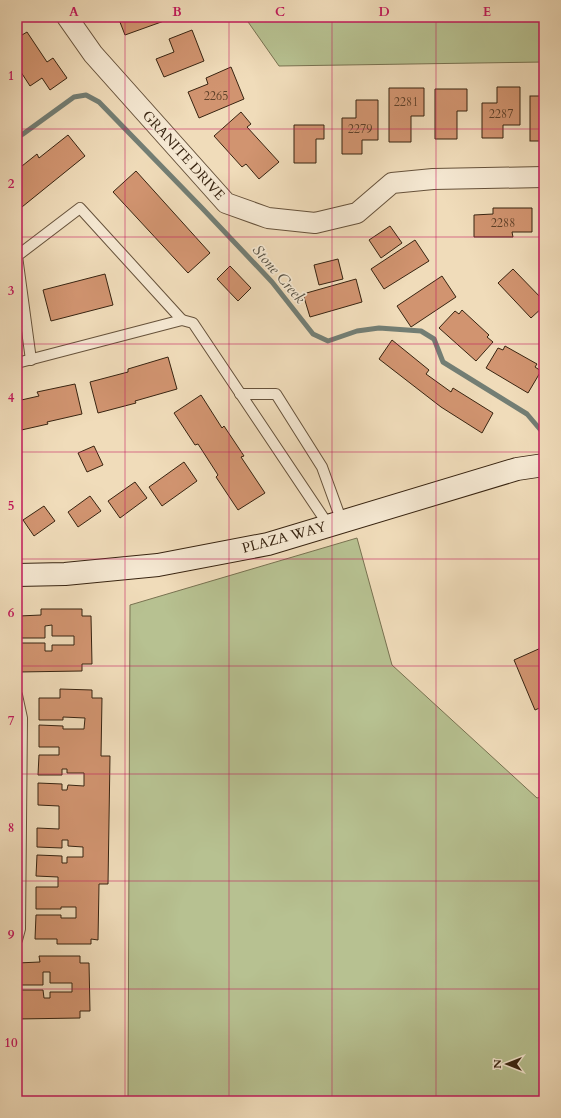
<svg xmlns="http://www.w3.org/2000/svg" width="561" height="1118" font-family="Cardo,serif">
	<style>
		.green { fill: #b7c191; stroke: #787251 }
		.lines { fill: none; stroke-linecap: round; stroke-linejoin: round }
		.stream { stroke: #737e74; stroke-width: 5 }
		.building { fill: #d19470; stroke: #382411 }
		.service-casing { stroke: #66523b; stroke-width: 12 }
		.minor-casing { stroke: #66523b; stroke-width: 22 }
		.secondary-casing { stroke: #382411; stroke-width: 24 }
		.service { stroke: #f5e8d2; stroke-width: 10 }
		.minor { stroke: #f5e8d2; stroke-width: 20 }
		.secondary { stroke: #f5e8d2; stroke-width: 22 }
		.grid { fill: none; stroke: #c2185b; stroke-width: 1; stroke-opacity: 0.55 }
		.labels { text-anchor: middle; stroke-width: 3.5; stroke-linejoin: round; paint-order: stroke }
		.number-label { font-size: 12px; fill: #5e4029 }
		.street-label { font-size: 14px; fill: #382411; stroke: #f5e8d2 }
		.water-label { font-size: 15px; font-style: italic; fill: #565143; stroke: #f5e8d2 }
		.neatline { fill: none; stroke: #c2185b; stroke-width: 1.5 }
		.grid-label { font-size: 13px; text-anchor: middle; font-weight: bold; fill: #c2185b }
	</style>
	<rect width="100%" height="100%" fill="#f0dcba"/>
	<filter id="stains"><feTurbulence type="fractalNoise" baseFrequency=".005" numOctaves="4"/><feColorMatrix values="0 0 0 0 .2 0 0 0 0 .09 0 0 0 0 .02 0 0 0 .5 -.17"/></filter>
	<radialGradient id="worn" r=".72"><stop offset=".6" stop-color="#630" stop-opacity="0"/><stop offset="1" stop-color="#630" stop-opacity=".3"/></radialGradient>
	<g class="green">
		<polygon points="252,17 544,17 544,62 279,66 246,19"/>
		<polygon points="357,538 392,665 537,798 544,796 544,1101 128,1101 130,605"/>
	</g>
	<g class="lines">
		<polyline class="stream" points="17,137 23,134 74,97 86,95 99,102 202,208 272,282 313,334 328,341 357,331 379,328 421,331 434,339 443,362 527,414 544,434"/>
	</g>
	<g class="building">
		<polygon points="118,17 162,17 164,21 125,35"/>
		<polygon points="192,30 204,61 164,77 156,59 174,52 169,39"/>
		<polygon points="27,32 47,62 53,58 67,78 50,90 42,78 30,86 17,66 17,38"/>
		<polygon points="231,67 244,99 199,118 188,92 208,84 206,78"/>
		<polygon points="497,87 520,87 520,125 503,125 503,138 482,138 482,103 497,103"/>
		<polygon points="389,88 424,88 424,116 411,116 411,142 389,142"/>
		<polygon points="435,89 467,89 467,111 457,111 457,139 435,139"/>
		<rect x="530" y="96" width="14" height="45"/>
		<polygon points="356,100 378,100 378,140 362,140 362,154 342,154 342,118 356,118"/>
		<polygon points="241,112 251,124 247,127 279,162 259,179 246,164 242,167 214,136"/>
		<polygon points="294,125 324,125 324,139 316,139 316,163 294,163"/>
		<polygon points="68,135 85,156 17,211 17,170 37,154 39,158"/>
		<polygon points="136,171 210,253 188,273 113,192"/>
		<polygon points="493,208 532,208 532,232 512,232 513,237 474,237 474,215 493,214"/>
		<polygon points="544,213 544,248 543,248 542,214"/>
		<polygon points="390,226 402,243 381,258 369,240"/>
		<polygon points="415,240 429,261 384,289 371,269"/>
		<polygon points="338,259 343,279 319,285 314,265"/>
		<polygon points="230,266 251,288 238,301 217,279"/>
		<polygon points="513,269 544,301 544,306 531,318 498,283"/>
		<polygon points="105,274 113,305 51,321 43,290"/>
		<polygon points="442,276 456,297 411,327 397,306"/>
		<polygon points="356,279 362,302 310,317 303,294"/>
		<polygon points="462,310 489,335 487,337 493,342 476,361 439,328 455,311 459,314"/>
		<polygon points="392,340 429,370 426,374 451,392 453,388 493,413 482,433 441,407 379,359"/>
		<polygon points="505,346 537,364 535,367 541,371 528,393 486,368 498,348 503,350"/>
		<polygon points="168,357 177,389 135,401 136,403 98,413 90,382 128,372 128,369"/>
		<polygon points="75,384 82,414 47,422 48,424 17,431 17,401 39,396 37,392"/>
		<polygon points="201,395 222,428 224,426 244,456 241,457 265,493 238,510 216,477 218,475 198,444 195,445 174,413"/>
		<polygon points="94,446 103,465 87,472 78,453"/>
		<polygon points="184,462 197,481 162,506 149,487"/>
		<polygon points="135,482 147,498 120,518 108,501"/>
		<polygon points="90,496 101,511 78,527 68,512"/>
		<polygon points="44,506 55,521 34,536 23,520"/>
		<polygon points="41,609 82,609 82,616 91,616 92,664 82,664 82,671 18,672 18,643 45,643 45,651 52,651 52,645 74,645 74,636 52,636 52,625 45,626 45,638 20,638 19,616 41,615"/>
		<polygon points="543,647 544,650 544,706 535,710 514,660"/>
		<polygon points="60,689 92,690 92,698 102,698 101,756 110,756 108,884 99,884 98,940 91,939 91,944 57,944 57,939 35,939 36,915 61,915 61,918 76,918 76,907 61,907 61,909 36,909 36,887 58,887 58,877 36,876 37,855 62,856 62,863 67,863 67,857 83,857 83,847 68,846 68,840 62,840 62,848 37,847 37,828 59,829 59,806 38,805 38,783 62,784 62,790 67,790 68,785 84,786 84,773 67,773 67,769 62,769 62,775 38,775 39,755 59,755 59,747 39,747 39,725 63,726 63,729 84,729 85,718 63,717 63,720 39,720 39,698 60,698"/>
		<polygon points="39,956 80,956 80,963 89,963 90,1011 80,1011 80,1018 17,1019 17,990 43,990 44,998 50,998 50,992 72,992 72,983 50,983 50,972 43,972 43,985 18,985 17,963 40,962"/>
	</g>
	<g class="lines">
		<defs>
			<g id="service">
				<polyline points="31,360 17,256 80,208 182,320"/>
				<polyline points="17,363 182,320 193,323 329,526"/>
				<polyline points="240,394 276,394 322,467 342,522"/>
				<polyline points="17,695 22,718 20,929 17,940"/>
			</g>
			<polyline id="minor" points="67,17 93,54 226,203 268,218 315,223 357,213 392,183 433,179 544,177"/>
			<polyline id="secondary" points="17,575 65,574 158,565 268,544 517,469 544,465"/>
		</defs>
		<use href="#service" class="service-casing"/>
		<use href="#minor" class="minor-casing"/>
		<use href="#secondary" class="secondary-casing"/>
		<use href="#service" class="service"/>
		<use href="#minor" class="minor"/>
		<use href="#secondary" class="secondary"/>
	</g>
	<path class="grid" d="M 125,17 L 125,1101M 229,17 L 229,1101M 332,17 L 332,1101M 436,17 L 436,1101M 17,129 L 544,129M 17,237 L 544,237M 17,344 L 544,344M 17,452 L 544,452M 17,559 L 544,559M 17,666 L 544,666M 17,774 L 544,774M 17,881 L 544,881M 17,989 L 544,989"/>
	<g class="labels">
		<g class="number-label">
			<text x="216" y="100">2265</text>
			<text x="406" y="106">2281</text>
			<text x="501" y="118">2287</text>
			<text x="360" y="133">2279</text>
			<text x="503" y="227">2288</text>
		</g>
		<g class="street-label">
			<text transform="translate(184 155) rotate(48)" y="5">GRANITE DRIVE</text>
			<text transform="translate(284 537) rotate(-15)" y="5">PLAZA WAY</text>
		</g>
		<g class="water-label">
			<text transform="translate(279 274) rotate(49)" y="5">Stone Creek</text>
		</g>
	</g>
	<rect width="561" height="1118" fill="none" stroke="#f0dcba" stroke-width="44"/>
	<g transform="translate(507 1064) rotate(270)" stroke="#f5e8d2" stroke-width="3" paint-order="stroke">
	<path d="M0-3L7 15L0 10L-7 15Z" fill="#382411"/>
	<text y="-6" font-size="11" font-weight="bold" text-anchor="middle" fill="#382411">N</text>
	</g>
	<rect x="22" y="22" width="517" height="1074" class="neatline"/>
	<g class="grid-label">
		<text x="74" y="16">A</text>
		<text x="177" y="16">B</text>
		<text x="280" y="16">C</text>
		<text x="384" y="16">D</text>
		<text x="487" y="16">E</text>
		<text x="11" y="80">1</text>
		<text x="11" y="188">2</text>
		<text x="11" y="295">3</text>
		<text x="11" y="402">4</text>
		<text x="11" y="510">5</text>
		<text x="11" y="617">6</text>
		<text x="11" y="725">7</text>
		<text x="11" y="832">8</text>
		<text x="11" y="939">9</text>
		<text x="11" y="1047">10</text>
	</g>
	<rect width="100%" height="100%" filter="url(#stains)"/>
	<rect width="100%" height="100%" fill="url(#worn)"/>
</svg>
